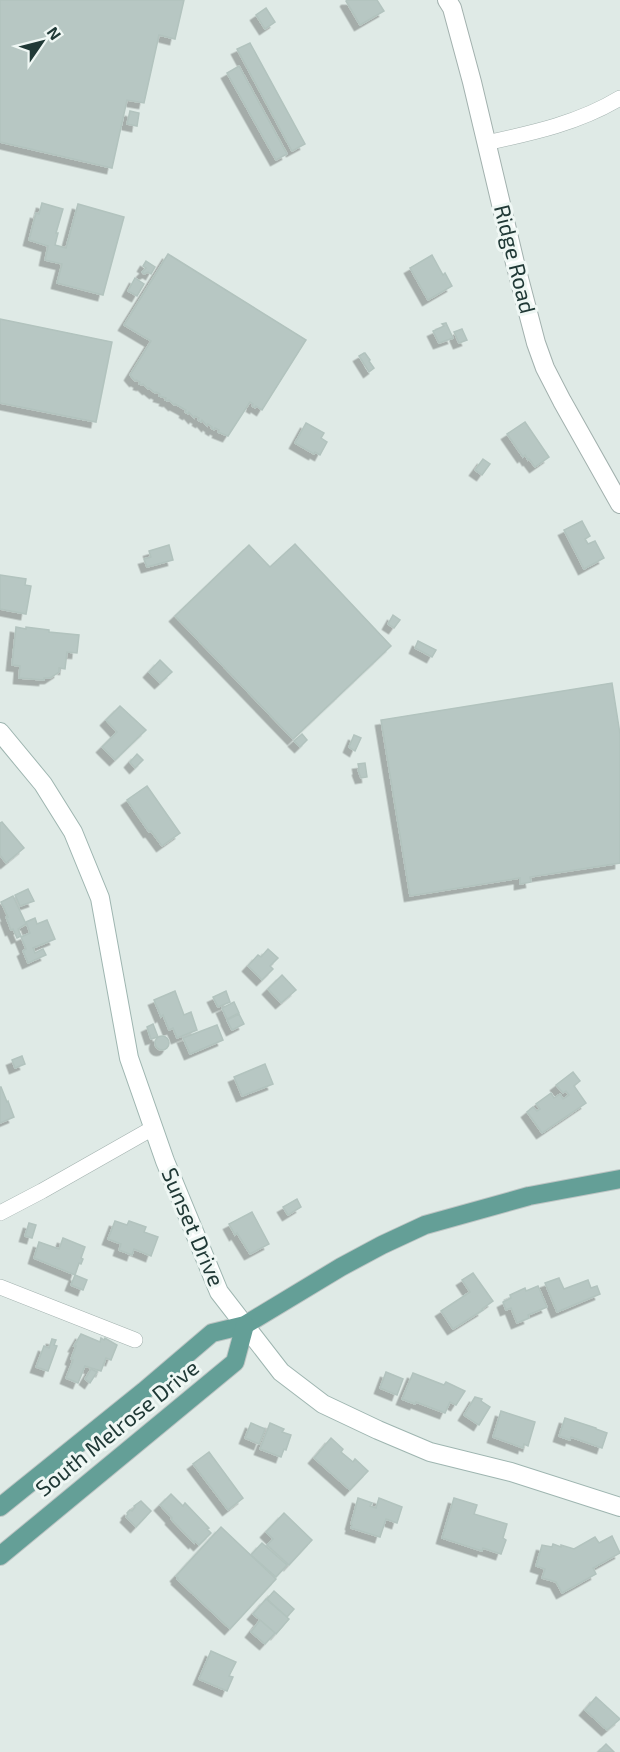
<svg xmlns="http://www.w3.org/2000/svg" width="620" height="1752" font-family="'Exo 2',sans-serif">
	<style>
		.building { fill: #b7c7c3; stroke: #b2c3be; stroke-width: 1.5; filter: url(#shadow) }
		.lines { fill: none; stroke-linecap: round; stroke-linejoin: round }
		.minor-casing { stroke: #a2b1ae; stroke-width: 16 }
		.tertiary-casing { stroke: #a2b1ae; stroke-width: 20 }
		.secondary-casing { stroke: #9eb5b0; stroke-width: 20 }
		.primary-casing { stroke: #bcc4c3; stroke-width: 20 }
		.minor { stroke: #fff; stroke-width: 15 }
		.tertiary { stroke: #fff; stroke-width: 18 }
		.secondary { stroke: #fff; stroke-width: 18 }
		.primary { stroke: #649f97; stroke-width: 18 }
		.labels { text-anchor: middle; stroke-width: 6; stroke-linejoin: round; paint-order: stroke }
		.street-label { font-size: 22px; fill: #203936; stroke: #eff7f4 }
	</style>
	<defs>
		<filter id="shadow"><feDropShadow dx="-5.5" dy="5.5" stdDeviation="0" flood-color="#0004"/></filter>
	</defs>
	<rect width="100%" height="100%" fill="#dfeae6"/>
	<g class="building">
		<polygon points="0,0 184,0 175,39 159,35 144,103 127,100 112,168 0,142"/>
		<polygon points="347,0 377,0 384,11 360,25 346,1"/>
		<polygon points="266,8 275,22 265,29 256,15"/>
		<polygon points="250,43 305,144 292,151 237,49"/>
		<polygon points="239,66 287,154 276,160 227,73"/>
		<polygon points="130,111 139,113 137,126 127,124"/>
		<polygon points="42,203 63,209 56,233 58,233 55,245 66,248 78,204 124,217 103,295 57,283 62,264 45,260 48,246 29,240 36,213 39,214"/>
		<polygon points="168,254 306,340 262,410 256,406 255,408 252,406 253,404 250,402 228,436 218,432 219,430 215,428 214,430 211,428 212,427 208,424 207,426 202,420 201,422 198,420 199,418 195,416 194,418 189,412 188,414 185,412 186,410 175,404 174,405 169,400 168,401 165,400 166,398 159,396 160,394 156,392 155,393 149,388 148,389 143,384 142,385 139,384 140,382 136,380 135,381 130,375 151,341 124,325"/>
		<polygon points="432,255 443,275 445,273 452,286 428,300 410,268"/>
		<polygon points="146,261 155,267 151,274 148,272 144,274 142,272 146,268 143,266"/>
		<polygon points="135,278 144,284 137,296 128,291"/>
		<polygon points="0,319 112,342 96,422 0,403"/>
		<polygon points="446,323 453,338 439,343 433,331 444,326 442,324"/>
		<polygon points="462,329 467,340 459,343 454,332"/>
		<polygon points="364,353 365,353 370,360 369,361 374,368 369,372 359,356"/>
		<polygon points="525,422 549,457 535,467 529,459 528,460 525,455 523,457 507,434"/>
		<polygon points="306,423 324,433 321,438 327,442 320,455 315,452 314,454 295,443"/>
		<polygon points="483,459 490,464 482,475 475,470"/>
		<polygon points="582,521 590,536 585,539 588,544 595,541 604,558 584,569 564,530"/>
		<polygon points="295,544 391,646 293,739 175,616 249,545 270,567"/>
		<polygon points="169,545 173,560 147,567 144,559 151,557 149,551"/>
		<polygon points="0,575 26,579 25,585 31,586 26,614 0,609"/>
		<polygon points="393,615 400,620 394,628 388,624"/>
		<polygon points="16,627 26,629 26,627 49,630 49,632 79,635 77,653 67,652 65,669 59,668 59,672 50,678 44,678 44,680 19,678 20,666 12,665"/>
		<polygon points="418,641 436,650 432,657 415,648"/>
		<polygon points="160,660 172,672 160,683 149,672"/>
		<polygon points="612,683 620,734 620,863 530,877 531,882 520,884 520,878 410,896 381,720"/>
		<polygon points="120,706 146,730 115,760 102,747 117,732 106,720"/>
		<polygon points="302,734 307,740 300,747 294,741"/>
		<polygon points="354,735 361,738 355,751 349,747"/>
		<polygon points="137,754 143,760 135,768 130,762"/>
		<polygon points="365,763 367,777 361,778 358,770 359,769 358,764"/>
		<polygon points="147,786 180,833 162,846 151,831 149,832 127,800"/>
		<polygon points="2,822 24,848 6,863 0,855 0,823"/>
		<polygon points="28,889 34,901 20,906 15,895"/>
		<polygon points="13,896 26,924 18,929 21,936 17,938 13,929 11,930 6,917 8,917 1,902"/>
		<polygon points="35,918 37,924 47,920 55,939 33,948 35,953 43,949 46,955 28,963 23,951 26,949 21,937 30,933 26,922"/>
		<polygon points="268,949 278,958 270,966 273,969 262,980 248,966 258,955 261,957"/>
		<polygon points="282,975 296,990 281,1003 268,989"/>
		<polygon points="175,991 184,1015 191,1012 197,1030 177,1038 173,1028 169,1030 163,1015 161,1017 154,1000"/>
		<polygon points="226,991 230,1002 218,1007 213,997"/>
		<polygon points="234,1002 239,1013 227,1019 222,1008"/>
		<polygon points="239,1014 244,1024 232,1030 227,1020"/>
		<polygon points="153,1024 158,1037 151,1039 147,1027"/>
		<polygon points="217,1025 223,1040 190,1054 183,1038"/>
		<circle cx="162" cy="1043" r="7"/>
		<polygon points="22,1056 25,1064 15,1068 12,1060"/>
		<polygon points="265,1064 273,1084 242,1096 234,1077"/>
		<polygon points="573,1072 580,1081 574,1086 586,1103 542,1133 527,1112 533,1107 537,1111 540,1109 536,1104 551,1093 554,1098 560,1094 563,1099 569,1095 566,1091 563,1093 556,1085"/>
		<polygon points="0,1087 1,1087 7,1102 8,1101 14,1117 0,1123"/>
		<polygon points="297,1199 301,1207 288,1215 283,1207"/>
		<polygon points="252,1212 269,1244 250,1254 237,1233 235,1235 229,1224"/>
		<polygon points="115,1221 127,1225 129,1221 146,1227 144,1232 158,1237 151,1256 134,1249 132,1255 119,1250 121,1244 108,1239"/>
		<polygon points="29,1223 36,1225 32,1238 25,1236"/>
		<polygon points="63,1238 85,1247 81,1258 83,1259 81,1264 79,1263 75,1275 34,1258 39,1242 59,1249"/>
		<polygon points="473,1273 493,1301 482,1309 483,1310 453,1329 441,1311 470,1292 462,1280"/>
		<polygon points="75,1275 87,1280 83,1290 71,1285"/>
		<polygon points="559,1278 564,1289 588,1280 591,1288 597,1286 600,1294 557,1312 545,1283"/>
		<polygon points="538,1286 547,1307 528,1315 529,1318 517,1323 511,1308 506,1310 503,1302 511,1298 510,1295 525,1288 526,1291"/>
		<polygon points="81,1334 100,1342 101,1338 104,1340 105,1338 117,1345 111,1360 106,1358 101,1371 85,1366 78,1383 66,1378 73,1360 71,1359 76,1346 74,1346"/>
		<polygon points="52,1339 56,1340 54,1345 57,1346 48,1371 36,1367 44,1346 49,1348"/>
		<polygon points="91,1369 97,1372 90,1383 85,1379"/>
		<polygon points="386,1372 403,1379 397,1395 380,1388"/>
		<polygon points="413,1373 444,1385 446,1382 465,1391 456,1405 450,1402 445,1413 416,1402 415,1404 402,1399"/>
		<polygon points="475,1397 482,1399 481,1401 490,1407 479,1425 464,1415"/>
		<polygon points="501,1411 535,1422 528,1446 524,1444 523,1448 493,1437"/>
		<polygon points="565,1418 596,1428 596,1429 607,1433 602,1448 571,1437 570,1440 559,1436"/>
		<polygon points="251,1423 265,1429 259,1444 245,1438"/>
		<polygon points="270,1423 284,1429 282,1432 291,1435 286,1450 284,1449 281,1457 260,1449"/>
		<polygon points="331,1438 343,1449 341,1452 353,1462 355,1459 368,1471 350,1490 314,1458"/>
		<polygon points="209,1452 243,1498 228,1510 193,1464"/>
		<polygon points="171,1494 183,1506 185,1503 209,1528 207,1529 211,1533 199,1545 195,1541 194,1543 171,1519 172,1518 160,1505"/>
		<polygon points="358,1498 372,1503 370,1506 376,1508 379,1498 402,1507 397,1523 386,1519 380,1537 351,1528 352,1525 351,1524"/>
		<polygon points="454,1498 477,1505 474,1514 507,1524 503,1538 506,1540 501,1554 483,1548 482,1551 442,1538"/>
		<polygon points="141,1501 151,1511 136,1527 126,1517 128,1514 127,1513 130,1510 132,1511 135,1507 134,1506"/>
		<polygon points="284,1513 312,1540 289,1565 267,1545 273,1539 266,1532"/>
		<polygon points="221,1527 276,1579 230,1629 177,1579 178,1578 176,1576"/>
		<polygon points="612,1536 620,1553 593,1568 596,1574 562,1593 556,1582 542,1578 545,1569 536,1566 542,1545 552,1547 553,1544 561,1547 561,1545 574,1549 595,1537 599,1543"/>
		<polygon points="262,1543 287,1565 276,1577 251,1555"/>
		<polygon points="274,1591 294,1609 287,1617 267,1599"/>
		<polygon points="266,1599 289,1619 276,1634 253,1614"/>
		<polygon points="260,1620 275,1633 265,1644 251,1632"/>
		<polygon points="211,1651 236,1662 229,1676 233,1677 227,1691 199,1679"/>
		<polygon points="596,1697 620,1719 607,1730 585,1710"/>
		<polygon points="606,1744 614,1752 598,1752"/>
	</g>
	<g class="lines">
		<defs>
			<g id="minor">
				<path d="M 486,143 C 532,133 579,123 620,98"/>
				<polyline points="0,1213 42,1191 153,1128"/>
				<polyline points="0,1287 135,1340"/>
			</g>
			<polyline id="tertiary" points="447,0 452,8 472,82 515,263 536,343 545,368 562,401 620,504"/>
			<polyline id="secondary" points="0,732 43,784 73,832 100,898 129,1058 165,1161 219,1292 281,1372 323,1404 378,1430 430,1452 511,1472 620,1507"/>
			<g id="primary">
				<polyline points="0,1507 144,1391 212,1333 245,1325 341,1267 382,1245 425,1225 529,1196 620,1179"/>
				<polyline points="0,1556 235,1362 245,1325"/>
			</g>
		</defs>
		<use href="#minor" class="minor-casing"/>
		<use href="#tertiary" class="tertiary-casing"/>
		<use href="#secondary" class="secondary-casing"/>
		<use href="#primary" class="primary-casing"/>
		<use href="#minor" class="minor"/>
		<use href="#tertiary" class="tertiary"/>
		<use href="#secondary" class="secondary"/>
		<use href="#primary" class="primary"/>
	</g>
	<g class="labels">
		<g class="street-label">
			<text transform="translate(515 259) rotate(76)" y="8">Ridge Road</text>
			<text transform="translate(193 1227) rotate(67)" y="8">Sunset Drive</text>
			<text transform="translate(117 1428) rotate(-39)" y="8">South Melrose Drive</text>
		</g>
	</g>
	<g transform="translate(42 42) rotate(55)" stroke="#eff7f4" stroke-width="4.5" paint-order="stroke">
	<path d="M0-4.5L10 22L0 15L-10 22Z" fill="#203936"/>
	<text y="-9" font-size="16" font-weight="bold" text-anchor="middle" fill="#203936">N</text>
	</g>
</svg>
